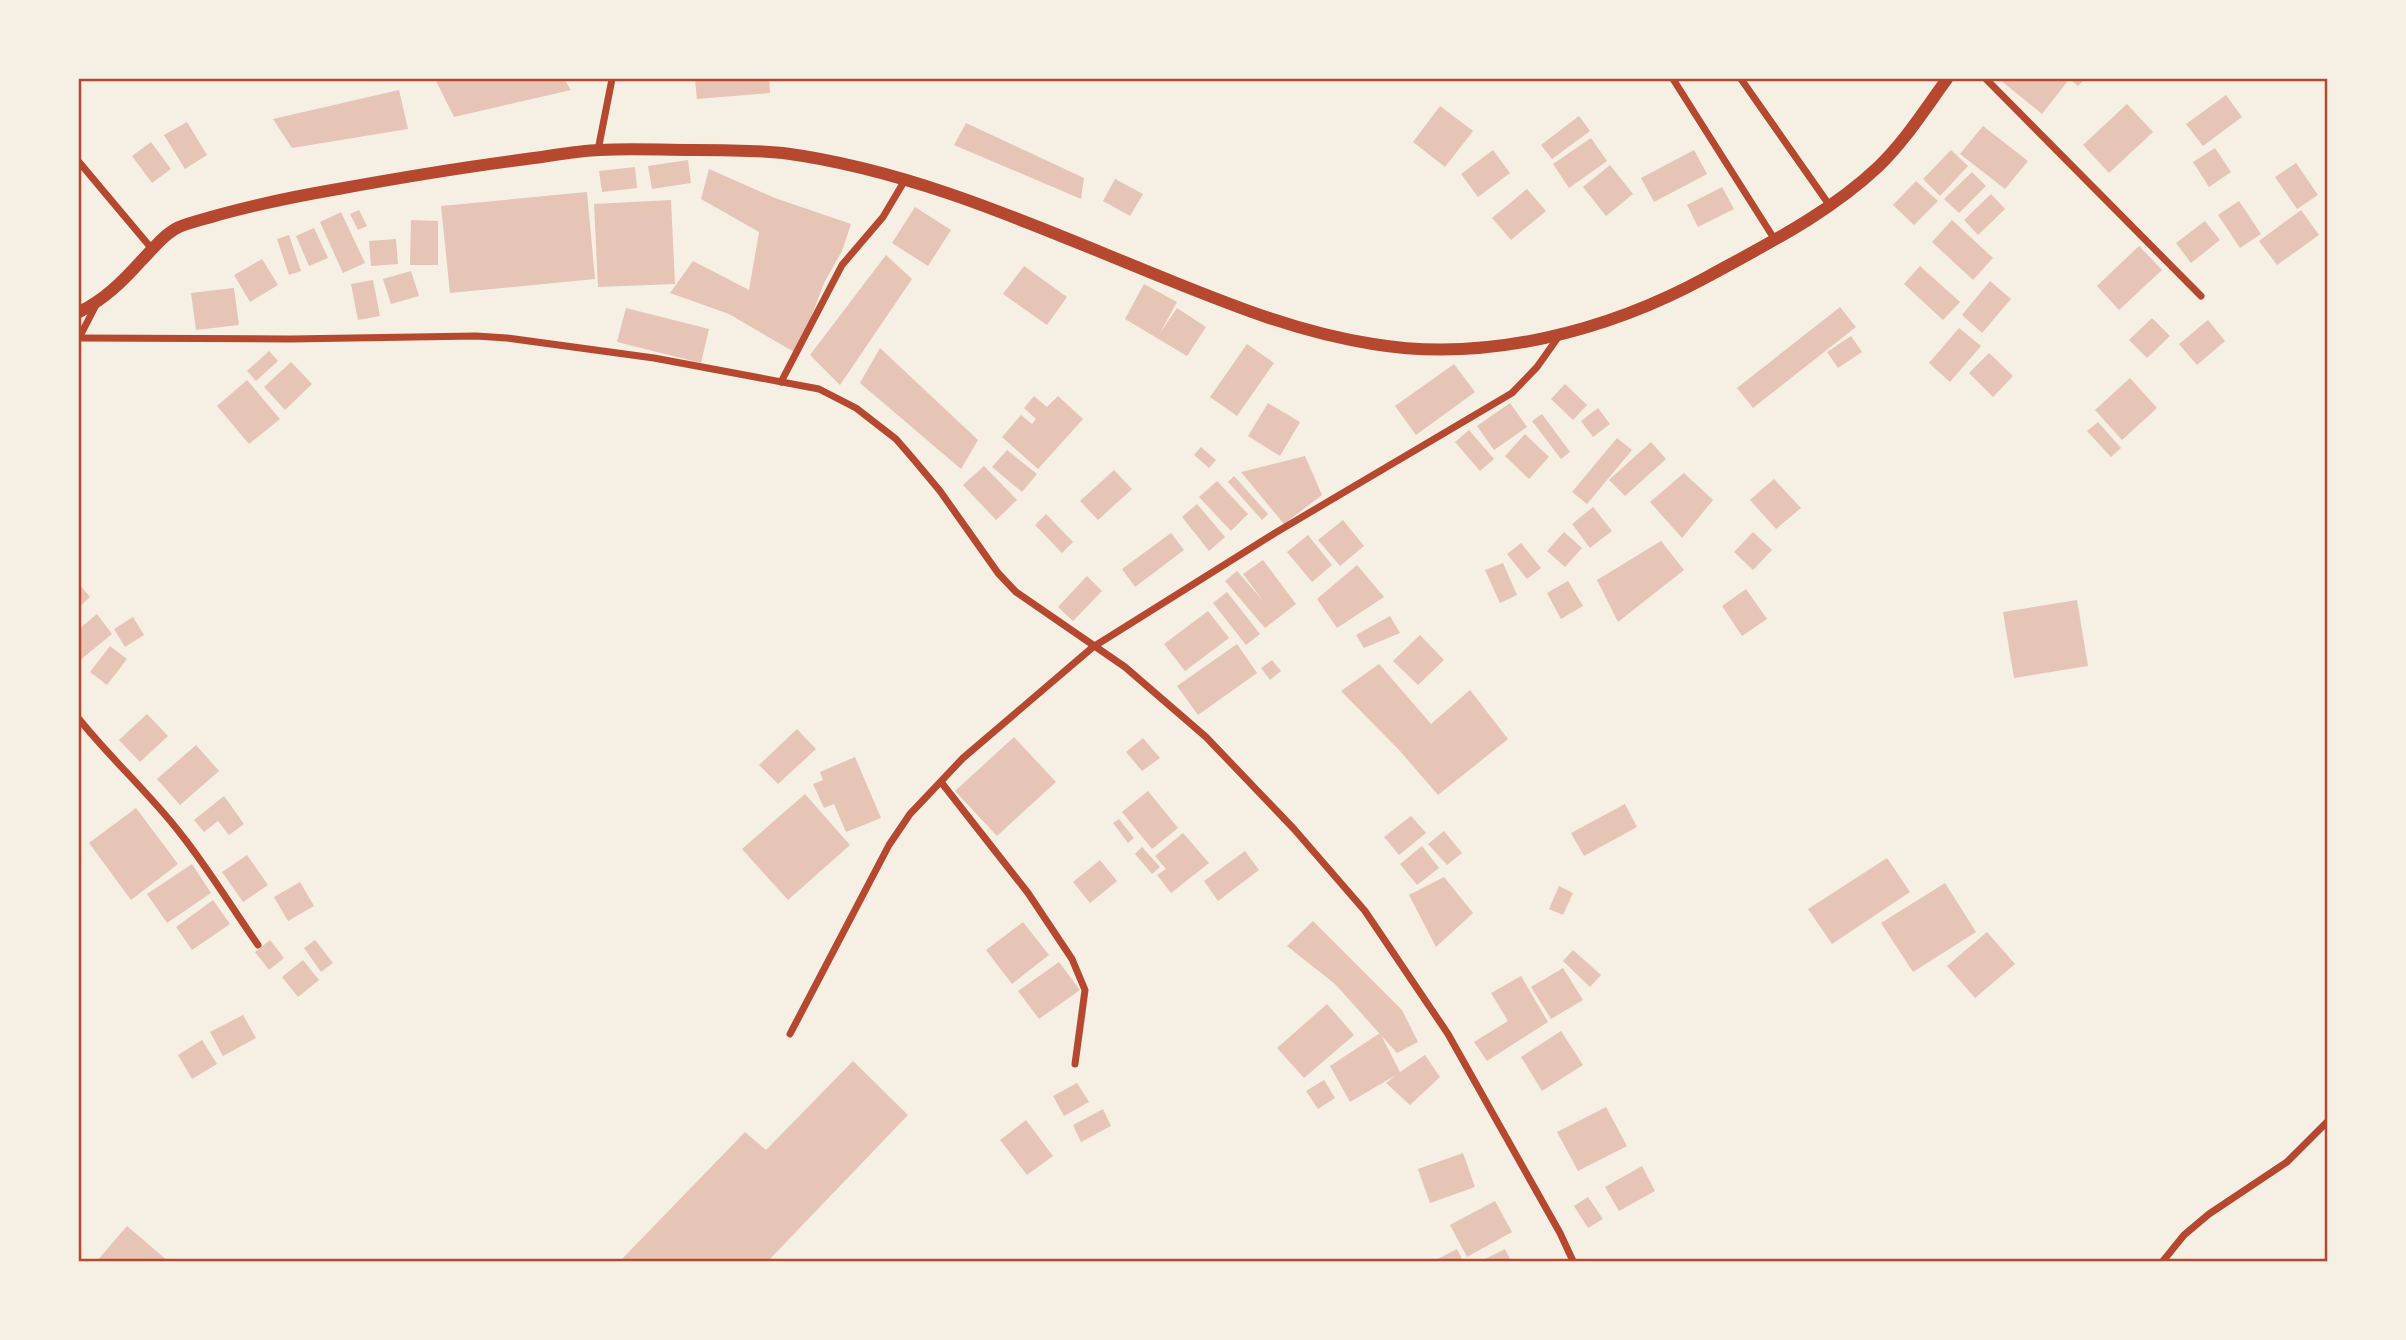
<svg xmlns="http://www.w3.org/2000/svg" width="2406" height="1340" font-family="'Asap Condensed',sans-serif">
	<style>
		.building { fill: #e6c5b7 }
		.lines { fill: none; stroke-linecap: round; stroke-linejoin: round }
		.minor { stroke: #b5482f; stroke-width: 7 }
		.tertiary { stroke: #b5482f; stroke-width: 12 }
		.neatline { fill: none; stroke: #b5482f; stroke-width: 2.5 }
	</style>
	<rect width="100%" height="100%" fill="#f6efe4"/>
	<g class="building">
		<polygon points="435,79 564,79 571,90 454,117"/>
		<polygon points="695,79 769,79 770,93 697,99"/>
		<polygon points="1999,79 2063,79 2067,82 2042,114"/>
		<polygon points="2070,79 2085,79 2078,86"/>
		<polygon points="399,90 408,129 292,148 273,119"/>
		<polygon points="2226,95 2242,117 2203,146 2186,124"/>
		<polygon points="2127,104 2153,132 2109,173 2083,145"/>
		<polygon points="1440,106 1473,131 1445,167 1413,142"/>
		<polygon points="1579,116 1590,131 1552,159 1541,145"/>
		<polygon points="187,122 207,155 185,169 164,135"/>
		<polygon points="966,123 1084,178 1081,199 954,145"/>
		<polygon points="1983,126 2028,161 2005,189 1960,154"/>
		<polygon points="1591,138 1607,161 1569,188 1553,164"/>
		<polygon points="151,142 171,169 152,183 132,156"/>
		<polygon points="2215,148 2231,172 2209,187 2193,162"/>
		<polygon points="1493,150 1510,173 1478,197 1461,174"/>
		<polygon points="1694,150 1707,174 1654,202 1641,178"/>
		<polygon points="1951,150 1968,166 1940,196 1923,179"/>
		<polygon points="688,160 691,183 652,189 648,166"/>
		<polygon points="2296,163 2318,195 2297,209 2275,177"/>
		<polygon points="1610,165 1633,194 1606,216 1583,187"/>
		<polygon points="635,167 637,188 602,192 599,171"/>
		<polygon points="709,169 775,198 851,224 842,251 824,283 809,323 794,352 729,314 670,293 693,261 749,290 759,232 701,199"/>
		<polygon points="1972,172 1986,186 1959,213 1944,199"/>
		<polygon points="1115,179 1143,194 1130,216 1103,201"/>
		<polygon points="1916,181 1938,201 1914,225 1893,205"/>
		<polygon points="1722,187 1734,209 1698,227 1687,205"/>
		<polygon points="1527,189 1546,211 1511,240 1492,218"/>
		<polygon points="587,192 595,279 450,293 441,206"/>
		<polygon points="1991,194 2005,209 1978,235 1964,220"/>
		<polygon points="671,200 675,284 598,287 594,204"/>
		<polygon points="2239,201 2261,234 2240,248 2218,215"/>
		<polygon points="915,207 951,230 928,266 892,243"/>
		<polygon points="359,210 367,226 358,230 350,214"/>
		<polygon points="2301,210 2319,235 2277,265 2259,241"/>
		<polygon points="341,212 365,263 343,273 320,222"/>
		<polygon points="411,220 438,221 438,265 410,265"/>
		<polygon points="1952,220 1993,258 1973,280 1932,242"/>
		<polygon points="2205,221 2220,240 2191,263 2176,243"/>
		<polygon points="314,228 328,258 309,266 296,236"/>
		<polygon points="289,235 301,271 289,275 277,239"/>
		<polygon points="396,239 398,264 371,266 369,241"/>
		<polygon points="2139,246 2162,270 2119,310 2097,286"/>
		<polygon points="886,255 912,279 840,385 810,355"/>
		<polygon points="262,259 278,285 250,302 234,275"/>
		<polygon points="1024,266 1067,297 1047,325 1003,294"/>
		<polygon points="1920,266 1960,302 1943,320 1904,284"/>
		<polygon points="411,271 419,296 391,304 383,279"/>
		<polygon points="373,280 380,316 358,320 351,284"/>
		<polygon points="1990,281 2011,299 1982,333 1962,315"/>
		<polygon points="1144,284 1177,302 1160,333 1177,308 1206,327 1187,356 1125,319"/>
		<polygon points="234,288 239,325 196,330 191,293"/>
		<polygon points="1840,307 1856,327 1753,408 1737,388"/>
		<polygon points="626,308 709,329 701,363 617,342"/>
		<polygon points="2152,318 2170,336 2147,358 2129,340"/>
		<polygon points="2208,320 2225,341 2197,365 2179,344"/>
		<polygon points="1959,328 1981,346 1950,382 1929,363"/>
		<polygon points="1851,336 1862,352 1838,368 1827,352"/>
		<polygon points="1247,344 1274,363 1237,416 1210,397"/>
		<polygon points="880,348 978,440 961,469 860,383"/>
		<polygon points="269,351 278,361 256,381 247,371"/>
		<polygon points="1989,353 2013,376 1993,397 1969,373"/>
		<polygon points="291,362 312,384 285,410 264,387"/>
		<polygon points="1454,364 1475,392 1416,435 1395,406"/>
		<polygon points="2130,378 2157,408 2122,440 2095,410"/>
		<polygon points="247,380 280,419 249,444 217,406"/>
		<polygon points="1565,384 1587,405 1573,420 1551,399"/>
		<polygon points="1034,396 1047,407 1058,396 1083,419 1038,469 1002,437 1021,415 1032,424 1036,419 1024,408"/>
		<polygon points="1268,403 1300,422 1280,456 1248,436"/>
		<polygon points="1510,403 1527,427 1494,450 1477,426"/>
		<polygon points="1598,408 1610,424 1593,437 1581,421"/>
		<polygon points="1542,414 1570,452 1561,459 1532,421"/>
		<polygon points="2098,422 2121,448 2111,457 2087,431"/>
		<polygon points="1469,430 1494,459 1480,471 1455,442"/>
		<polygon points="1525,434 1549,457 1529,479 1505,456"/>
		<polygon points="1617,438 1632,450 1587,504 1572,492"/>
		<polygon points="1651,442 1666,459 1625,496 1609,480"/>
		<polygon points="1201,447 1216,460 1209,468 1194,455"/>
		<polygon points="1007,450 1037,474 1022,492 992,467"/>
		<polygon points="1305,456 1322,495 1284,524 1241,472"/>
		<polygon points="984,466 1017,500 996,520 963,485"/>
		<polygon points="1114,470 1132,489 1098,520 1080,501"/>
		<polygon points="1684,473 1713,500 1682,538 1650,502"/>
		<polygon points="1234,476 1268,514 1262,520 1228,482"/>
		<polygon points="1774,479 1801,508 1776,529 1750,500"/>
		<polygon points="1217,481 1248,514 1231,531 1199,497"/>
		<polygon points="1197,504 1225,537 1209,551 1182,517"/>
		<polygon points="1593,507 1612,531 1590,548 1572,524"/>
		<polygon points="1046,514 1073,542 1062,553 1035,525"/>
		<polygon points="1343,520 1364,546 1340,566 1318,540"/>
		<polygon points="1564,532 1582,548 1565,567 1547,551"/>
		<polygon points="1753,532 1772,550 1753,570 1734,552"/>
		<polygon points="1171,533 1184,550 1135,587 1122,569"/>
		<polygon points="1308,535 1332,565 1312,582 1287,552"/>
		<polygon points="1661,541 1684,570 1618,622 1597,580"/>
		<polygon points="1521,543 1541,568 1527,579 1507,554"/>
		<polygon points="1263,560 1296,604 1265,628 1225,581 1237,571 1264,602 1243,574"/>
		<polygon points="1503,563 1517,595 1500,603 1485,570"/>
		<polygon points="1357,565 1384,597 1337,628 1317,599"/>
		<polygon points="1087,576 1102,591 1073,621 1058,607"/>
		<polygon points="1568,581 1583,606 1561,619 1547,593"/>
		<polygon points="79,584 90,597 79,607"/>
		<polygon points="1746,589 1767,619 1742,636 1722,606"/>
		<polygon points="1227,592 1260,634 1246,645 1213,603"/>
		<polygon points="2077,600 2088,666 2014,678 2003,612"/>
		<polygon points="1208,611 1229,638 1185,671 1164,644"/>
		<polygon points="97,614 112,634 79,661 79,629"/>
		<polygon points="1390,616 1400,633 1364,648 1356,635"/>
		<polygon points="133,617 144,635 125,647 114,629"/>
		<polygon points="1420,635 1444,660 1418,685 1393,661"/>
		<polygon points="1237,644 1257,673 1198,715 1177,686"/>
		<polygon points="110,646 127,659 107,685 90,672"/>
		<polygon points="1272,660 1281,671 1270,680 1261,668"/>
		<polygon points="1379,664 1431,724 1470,690 1508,739 1438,795 1400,751 1341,691"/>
		<polygon points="147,714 168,736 140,762 119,740"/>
		<polygon points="797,729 816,749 778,784 759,765"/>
		<polygon points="1014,737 1056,782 997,836 955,791"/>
		<polygon points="1143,738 1160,758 1142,771 1126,752"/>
		<polygon points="196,745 219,771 180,805 157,779"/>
		<polygon points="855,757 881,818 846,832 834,804 824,808 813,784 823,780 820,772"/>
		<polygon points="1148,791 1178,828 1152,849 1122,812"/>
		<polygon points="805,794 850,845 788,900 742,849"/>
		<polygon points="224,796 244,824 229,835 218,821 204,832 194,820"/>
		<polygon points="1625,804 1637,827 1584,856 1571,833"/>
		<polygon points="136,808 178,864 131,900 89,843"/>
		<polygon points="1411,816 1426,833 1399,855 1384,837"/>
		<polygon points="1119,819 1134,838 1128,843 1113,823"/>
		<polygon points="1444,831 1462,853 1447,865 1428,844"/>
		<polygon points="1183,833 1209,863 1171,893 1157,875 1166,869 1155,856"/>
		<polygon points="1422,846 1439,868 1417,885 1400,864"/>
		<polygon points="1142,847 1160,867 1152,874 1135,854"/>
		<polygon points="1245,851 1259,870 1218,901 1204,881"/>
		<polygon points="247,855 268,885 243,902 222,872"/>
		<polygon points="1887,858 1910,892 1832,944 1808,909"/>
		<polygon points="1100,860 1117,881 1090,903 1073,882"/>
		<polygon points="192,864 211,893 167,923 147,894"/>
		<polygon points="1444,877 1473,913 1436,947 1409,895"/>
		<polygon points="300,882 314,906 288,921 274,897"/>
		<polygon points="1945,883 1976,932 1913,972 1881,923"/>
		<polygon points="1559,886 1573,893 1563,915 1549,909"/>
		<polygon points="213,900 230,924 192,950 176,927"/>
		<polygon points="1313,921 1402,1010 1418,1042 1397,1053 1335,984 1287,946"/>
		<polygon points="1023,922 1049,955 1012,984 986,950"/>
		<polygon points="1987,932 2015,964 1975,998 1947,966"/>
		<polygon points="270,940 284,958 269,970 255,952"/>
		<polygon points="315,940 333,963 321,972 304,948"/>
		<polygon points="1573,950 1601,975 1590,987 1563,961"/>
		<polygon points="303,960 319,980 298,997 282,977"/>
		<polygon points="1059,962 1080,990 1039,1019 1018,991"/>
		<polygon points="1563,968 1583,1000 1551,1019 1531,987"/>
		<polygon points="1521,976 1548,1022 1487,1061 1474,1042 1508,1021 1491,993"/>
		<polygon points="1327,1004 1354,1035 1304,1078 1277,1048"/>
		<polygon points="243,1015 256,1038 223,1056 210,1032"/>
		<polygon points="1561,1031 1583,1065 1542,1091 1521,1057"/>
		<polygon points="1380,1033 1400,1072 1425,1055 1440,1077 1410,1105 1386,1083 1396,1075 1350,1102 1330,1066"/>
		<polygon points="202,1040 217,1064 192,1079 178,1055"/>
		<polygon points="853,1061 908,1115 768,1261 620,1261 745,1132 766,1150"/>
		<polygon points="1324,1080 1335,1098 1318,1109 1306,1091"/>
		<polygon points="1077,1083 1089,1102 1064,1116 1053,1096"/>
		<polygon points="1606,1107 1627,1146 1578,1171 1557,1132"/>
		<polygon points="1103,1109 1111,1126 1081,1142 1073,1125"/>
		<polygon points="1026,1120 1053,1156 1027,1175 1000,1140"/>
		<polygon points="1463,1153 1475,1187 1430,1203 1418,1169"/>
		<polygon points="1642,1166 1655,1191 1619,1211 1605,1187"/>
		<polygon points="1588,1197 1603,1219 1588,1228 1574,1206"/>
		<polygon points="1495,1201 1512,1232 1467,1257 1450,1225"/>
		<polygon points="127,1226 168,1261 97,1261"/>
		<polygon points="1457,1249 1463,1261 1439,1261 1438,1259"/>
		<polygon points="1505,1249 1511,1261 1481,1261"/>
	</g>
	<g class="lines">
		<g class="minor">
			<polyline points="1673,79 1775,240"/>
			<polyline points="1741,79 1830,206"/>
			<polyline points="1986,79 2201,296"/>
			<polyline points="598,150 612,79"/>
			<polyline points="79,162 152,249"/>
			<polyline points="79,338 291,339 476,336 507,338 654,358 819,389 856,408 896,439 915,461 940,491 998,573 1016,592 1125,667 1206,737 1294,829 1365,911 1448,1034 1560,1233 1573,1261"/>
			<polyline points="79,338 96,305"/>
			<polyline points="781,382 842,265 883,217 905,180"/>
			<path d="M 79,719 C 111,759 149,793 180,833 C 208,868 232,908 258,945"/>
			<polyline points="941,782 1028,893 1072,959 1085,990 1075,1064"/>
			<polyline points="790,1034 889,845 910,814 963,758 1093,647 1275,533 1512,393 1537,367 1559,336"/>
			<polyline points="2163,1261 2184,1235 2209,1214 2287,1162 2327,1122"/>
		</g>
		<path class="tertiary" d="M 79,312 C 104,300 123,281 141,261 C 153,249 164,234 179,227 C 191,222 205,219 218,215 C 258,204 297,196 338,189 C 398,178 458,168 519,160 C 546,157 573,151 600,150 C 630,148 661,150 692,150 C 722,150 753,150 783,153 C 919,171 1044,230 1169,280 C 1236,307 1301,333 1373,344 C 1486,363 1608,331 1707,277 C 1767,244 1828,214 1878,167 C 1905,141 1925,109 1947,79"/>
	</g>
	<rect width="2406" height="1340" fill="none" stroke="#f6efe4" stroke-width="161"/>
	<rect x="80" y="80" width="2246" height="1180" class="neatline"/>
</svg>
